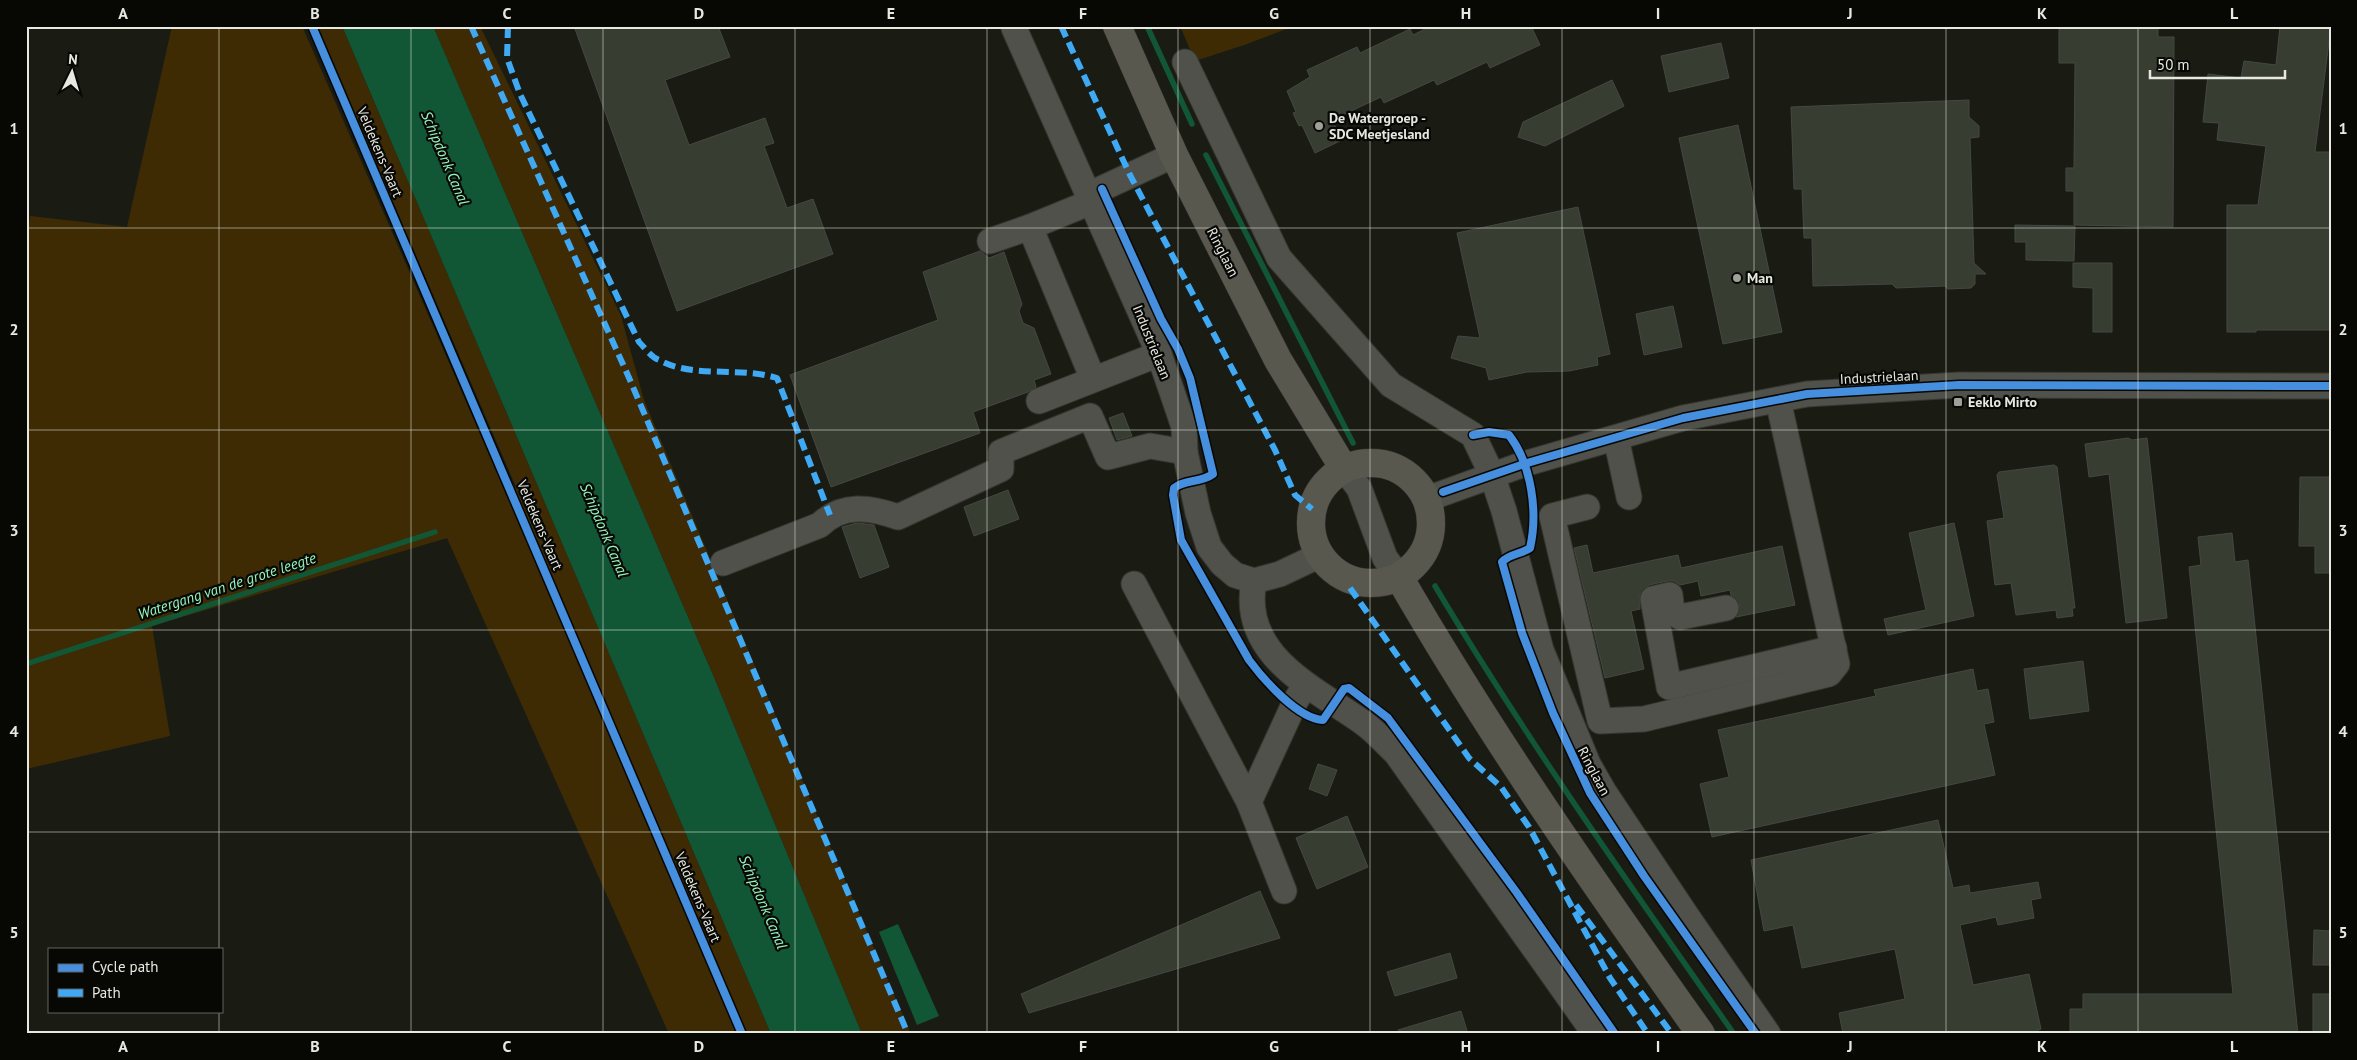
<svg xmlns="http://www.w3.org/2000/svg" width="2357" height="1060" font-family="'PT Sans',sans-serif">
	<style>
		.green { fill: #3e2b04 }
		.water { fill: #125735 }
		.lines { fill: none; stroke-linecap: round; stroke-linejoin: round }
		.stream { stroke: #125735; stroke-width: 5.5 }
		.building { fill: #373d30; stroke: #454842 }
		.minor-casing { stroke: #363731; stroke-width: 27 }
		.major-casing { stroke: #363731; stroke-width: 29 }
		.minor { stroke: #4f514a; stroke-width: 25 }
		.major { stroke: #58584e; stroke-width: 28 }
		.quiet { stroke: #3fa9f5; stroke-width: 6; stroke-dasharray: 12 6; stroke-linecap: butt }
		.cycleway-casing { stroke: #070804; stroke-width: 11 }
		.cycleway { stroke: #468fdf; stroke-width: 8 }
		.grid { fill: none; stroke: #e7e9e0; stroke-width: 1; stroke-opacity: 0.55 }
		.poi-dot { fill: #9fa199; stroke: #070804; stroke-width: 2 }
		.labels { text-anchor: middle; stroke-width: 4.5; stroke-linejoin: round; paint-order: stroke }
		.poi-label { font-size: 14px; font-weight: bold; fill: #e7e9e0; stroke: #070804; text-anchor: start }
		.street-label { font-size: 14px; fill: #e7e9e0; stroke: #070804 }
		.water-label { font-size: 15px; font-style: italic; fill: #94f6bb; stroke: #070804 }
		.neatline { fill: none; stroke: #e7e9e0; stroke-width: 2 }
		.grid-label { font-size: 16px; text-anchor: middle; font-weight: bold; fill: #e7e9e0 }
	</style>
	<rect width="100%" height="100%" fill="#1a1c14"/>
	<g class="green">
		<polygon points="172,26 302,26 505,491 516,487 317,26 342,26 771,1034 669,1034 447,538 152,626 170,736 26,769 26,248 30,216 127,227"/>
		<polygon points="433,26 480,26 621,316 644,400 824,832 911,1034 862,1034 713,675"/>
		<polygon points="1180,26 1294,26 1247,44 1195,61"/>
	</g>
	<g class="water">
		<polygon points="342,26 433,26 713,675 862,1034 771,1034"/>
		<polygon points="898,924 939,1016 917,1025 879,932"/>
	</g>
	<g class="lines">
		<g class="stream">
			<polyline points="1147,26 1192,124"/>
			<polyline points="1206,155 1353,443"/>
			<path d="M 1435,586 C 1527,740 1631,887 1734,1034"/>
			<polyline points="26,664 435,532"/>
		</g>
	</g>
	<g class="building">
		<polygon points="574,26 718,26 730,57 665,80 689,145 765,118 774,143 764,146 787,208 813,199 833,254 677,311"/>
		<polygon points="1431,26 1531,26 1540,45 1490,68 1487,62 1437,85 1434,80 1384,103 1381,97 1332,120 1342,140 1315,153 1302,125 1299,126 1293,113 1296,112 1287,91 1310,77 1307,70 1357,47 1360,53 1410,29 1413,35"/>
		<polygon points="2059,26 2158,26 2158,37 2174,37 2173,227 2074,225 2074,191 2066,191 2066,168 2074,168 2075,63 2059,63"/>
		<polygon points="2280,26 2331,26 2315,152 2331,152 2331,330 2256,330 2256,332 2227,332 2227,205 2258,205 2266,146 2217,140 2219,123 2203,122 2208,74 2241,78 2244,61 2276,65"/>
		<polygon points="1721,43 1729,78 1669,92 1661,56"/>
		<polygon points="1612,80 1624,106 1545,146 1518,137 1523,122"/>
		<polygon points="1969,100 1969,117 1979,126 1979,137 1970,138 1974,263 1986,274 1975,274 1975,284 1971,288 1948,289 1945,286 1896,288 1892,284 1813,286 1812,238 1804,238 1802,189 1794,189 1791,107"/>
		<polygon points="1738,125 1782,332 1723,344 1679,138"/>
		<polygon points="1578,207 1610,354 1597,357 1598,365 1569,371 1527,372 1489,380 1486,368 1451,358 1458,336 1480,338 1457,233"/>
		<polygon points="2015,225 2075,226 2074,261 2026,260 2026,242 2015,242"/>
		<polygon points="980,251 989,258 1004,252 1022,304 1019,311 1023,323 1034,328 1051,374 1034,380 1036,387 1028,392 973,412 980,433 831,487 790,375 938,320 923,272"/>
		<polygon points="2073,263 2112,263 2112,332 2093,332 2093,288 2073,287"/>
		<polygon points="1673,306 1682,347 1644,355 1636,314"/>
		<polygon points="1123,413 1132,436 1117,440 1109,418"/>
		<polygon points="2128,438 2132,440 2147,438 2167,618 2126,623 2109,474 2089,477 2085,444"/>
		<polygon points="2054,465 2057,467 2075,608 2072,608 2073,616 2057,618 2056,610 2016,615 2011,583 1995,585 1987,521 2004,518 1997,475 1999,472"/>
		<polygon points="2300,477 2331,477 2331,573 2315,573 2315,546 2299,546"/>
		<polygon points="1008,490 1019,519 974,536 964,507"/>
		<polygon points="857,523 874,525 889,567 860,578 842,527"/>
		<polygon points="1954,523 1974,616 1888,635 1884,619 1926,610 1909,533"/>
		<polygon points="2232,533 2235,562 2248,560 2298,1034 2070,1034 2070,1009 2083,1009 2083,994 2233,994 2189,567 2201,565 2198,537"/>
		<polygon points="1587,545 1593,573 1678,555 1681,568 1782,546 1795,605 1736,617 1740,605 1731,595 1730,590 1701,596 1698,581 1680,585 1674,581 1667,581 1649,585 1640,594 1640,609 1631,611 1644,669 1605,678 1574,548"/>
		<polygon points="2083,661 2089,711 2030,719 2024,669"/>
		<polygon points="1973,669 1977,691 1988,689 1994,722 1984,724 1995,775 1712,837 1700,784 1729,777 1718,730 1876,696 1874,690"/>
		<polygon points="1318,764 1337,770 1327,796 1309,789"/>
		<polygon points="1347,816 1368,867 1317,889 1296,838"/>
		<polygon points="1938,820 1953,888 1969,885 1970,893 2038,882 2041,898 2031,900 2034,918 1998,925 1996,917 1960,925 1973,985 2029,974 2041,1029 2038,1030 2039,1034 1843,1034 1839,1013 1905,999 1895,949 1802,968 1793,925 1764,931 1751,860"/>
		<polygon points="1260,891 1280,938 1029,1013 1021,994"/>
		<polygon points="2314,930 2331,931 2331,965 2313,965"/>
		<polygon points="1450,953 1457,978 1395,996 1387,972"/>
		<rect x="2313" y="994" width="18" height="40"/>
		<polygon points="1461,1011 1468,1034 1399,1034 1398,1030"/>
	</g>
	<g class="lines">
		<defs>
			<g id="minor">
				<polyline points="1014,28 1159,354 1184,427 1185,452 1198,513 1209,547 1222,564 1235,575 1254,581 1280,574 1320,555"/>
				<polyline points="1185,62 1279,258 1391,385 1473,435 1492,475 1504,511 1541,650 1588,764 1604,792 1686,915 1768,1034"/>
				<polyline points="1088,195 1174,155"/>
				<polyline points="1030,227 1091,202"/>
				<polyline points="990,241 1030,227 1093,379"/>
				<polyline points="1039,401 1159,354"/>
				<polyline points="1616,438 1629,497"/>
				<polyline points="1344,469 1359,488 1385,558 1399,577"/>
				<polyline points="1427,499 1524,464 1683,418 1807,394 1959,385 2331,386"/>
				<polyline points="1587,507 1552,516 1600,721 1644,719 1829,674 1837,664 1778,400"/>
				<path d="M 723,563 L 820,525 C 842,503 870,507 898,517 L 1001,469 L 1001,452 L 1090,416 L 1108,457 L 1150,446 L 1185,452"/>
				<path d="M 1254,581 C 1239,656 1315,688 1365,724 C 1377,733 1386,744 1396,753 L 1595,1034"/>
				<polyline points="1134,584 1249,802"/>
				<polyline points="1726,608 1680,617 1672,612 1670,595 1653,599 1669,687 1834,648"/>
				<polyline points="1284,891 1249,802 1296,700 1306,685"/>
			</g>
			<g id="major">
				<polyline points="1117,26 1174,155 1278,360 1344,469"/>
				<circle cx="1371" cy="523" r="60"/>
				<path d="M 1399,577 C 1491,736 1595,885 1701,1034"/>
			</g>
		</defs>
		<use href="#minor" class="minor-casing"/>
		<use href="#major" class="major-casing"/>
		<use href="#minor" class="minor"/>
		<use href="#major" class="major"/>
		<g class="quiet">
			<polyline points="471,26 630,380 908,1034"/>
			<path d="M 508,26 L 507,58 L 520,94 L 639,342 C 645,348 651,357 659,360 C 694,379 739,366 777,378 L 830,515"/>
			<polyline points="1061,26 1130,175 1275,450 1295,495 1312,509"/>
			<polyline points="1350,588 1469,758 1501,787 1529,827 1610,978 1648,1034"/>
			<polyline points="1576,905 1672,1034"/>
		</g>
		<defs>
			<g id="cycleway">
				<polyline points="312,26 742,1034"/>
				<path d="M 1102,189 L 1161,319 L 1178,349 L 1190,378 L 1213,474 C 1201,483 1185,479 1174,488 L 1173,495 L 1181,540 L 1249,660 C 1263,679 1298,719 1323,720 L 1344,689 L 1349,688 L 1388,718 L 1517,893 L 1615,1034"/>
				<path d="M 1473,435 L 1489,432 L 1509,435 C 1532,465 1538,513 1530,548 C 1522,554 1509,554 1502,562 L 1522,633 L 1553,713 L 1590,793 L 1644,876 L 1756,1034"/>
				<polyline points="1443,492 1524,464 1683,418 1807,394 1959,385 2331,386"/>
			</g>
		</defs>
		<use href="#cycleway" class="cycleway-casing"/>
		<use href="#cycleway" class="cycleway"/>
	</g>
	<path class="grid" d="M 219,26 L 219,949M 411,26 L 411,1034M 603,26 L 603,1034M 795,26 L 795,1034M 987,26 L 987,1034M 1178,26 L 1178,1034M 1370,26 L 1370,1034M 1562,26 L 1562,1034M 1754,26 L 1754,1034M 1946,26 L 1946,1034M 2138,26 L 2138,1034M 26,228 L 2331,228M 26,430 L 2331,430M 26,630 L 2331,630M 26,832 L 2331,832M 219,1011 L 219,1034"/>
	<g class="poi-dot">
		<circle cx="1319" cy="126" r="5"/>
		<circle cx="1737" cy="278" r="5"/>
		<rect x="1953" y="397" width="10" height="10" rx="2.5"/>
	</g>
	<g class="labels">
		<g class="poi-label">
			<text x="1329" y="123">De Watergroep -<tspan x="1329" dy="16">SDC Meetjesland</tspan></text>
			<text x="1747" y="283">Man</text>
			<text x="1968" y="407">Eeklo Mirto</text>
		</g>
		<g class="street-label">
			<text transform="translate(380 152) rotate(67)" y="5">Veldekens-Vaart</text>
			<text transform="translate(1223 252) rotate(63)" y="5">Ringlaan</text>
			<text transform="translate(1152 342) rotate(68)" y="5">Industrielaan</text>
			<text transform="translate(1879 377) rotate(-3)" y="5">Industrielaan</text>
			<text transform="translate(540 525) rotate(67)" y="5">Veldekens-Vaart</text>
			<text transform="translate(1594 771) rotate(62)" y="5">Ringlaan</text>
			<text transform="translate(698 897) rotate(67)" y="5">Veldekens-Vaart</text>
		</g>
		<g class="water-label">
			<text transform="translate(445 158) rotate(67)" y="5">Schipdonk Canal</text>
			<text transform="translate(604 530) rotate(67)" y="5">Schipdonk Canal</text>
			<text transform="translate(227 586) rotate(-18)" y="5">Watergang van de grote leegte</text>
			<text transform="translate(763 902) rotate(67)" y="5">Schipdonk Canal</text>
		</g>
	</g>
	<rect width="2357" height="1060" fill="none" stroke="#070804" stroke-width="55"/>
	<rect x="48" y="948" width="175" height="65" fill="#070804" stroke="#61625c"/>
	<rect x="58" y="964" width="25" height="8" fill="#468fdf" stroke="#61625c"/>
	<text x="92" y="972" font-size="15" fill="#e7e9e0">Cycle path</text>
	<rect x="58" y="989" width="25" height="8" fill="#3fa9f5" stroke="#61625c"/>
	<text x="92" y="998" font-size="15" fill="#e7e9e0">Path</text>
	<g transform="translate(72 72) rotate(5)" stroke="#070804" stroke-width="4" paint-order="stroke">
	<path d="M0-4L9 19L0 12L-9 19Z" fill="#e7e9e0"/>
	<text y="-8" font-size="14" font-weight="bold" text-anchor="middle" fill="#e7e9e0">N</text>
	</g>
	<path d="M2150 70v8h135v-8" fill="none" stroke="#e7e9e0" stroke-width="2.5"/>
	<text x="2157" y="70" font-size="15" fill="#e7e9e0" stroke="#070804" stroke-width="4" paint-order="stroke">50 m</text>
	<rect x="28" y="28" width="2302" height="1004" class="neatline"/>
	<g class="grid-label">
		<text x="123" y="19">A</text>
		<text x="315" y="19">B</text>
		<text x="507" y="19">C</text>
		<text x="699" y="19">D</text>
		<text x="891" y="19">E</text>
		<text x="1083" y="19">F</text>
		<text x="1274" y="19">G</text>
		<text x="1466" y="19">H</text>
		<text x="1658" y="19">I</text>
		<text x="1850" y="19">J</text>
		<text x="2042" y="19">K</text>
		<text x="2234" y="19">L</text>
		<text x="14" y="134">1</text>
		<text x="2343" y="134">1</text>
		<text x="14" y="335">2</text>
		<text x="2343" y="335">2</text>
		<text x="14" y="536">3</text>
		<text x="2343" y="536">3</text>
		<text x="14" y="737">4</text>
		<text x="2343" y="737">4</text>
		<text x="14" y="938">5</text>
		<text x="2343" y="938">5</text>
		<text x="123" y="1052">A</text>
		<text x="315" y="1052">B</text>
		<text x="507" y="1052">C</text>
		<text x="699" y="1052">D</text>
		<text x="891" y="1052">E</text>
		<text x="1083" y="1052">F</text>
		<text x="1274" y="1052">G</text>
		<text x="1466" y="1052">H</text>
		<text x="1658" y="1052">I</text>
		<text x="1850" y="1052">J</text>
		<text x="2042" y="1052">K</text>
		<text x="2234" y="1052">L</text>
	</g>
</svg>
